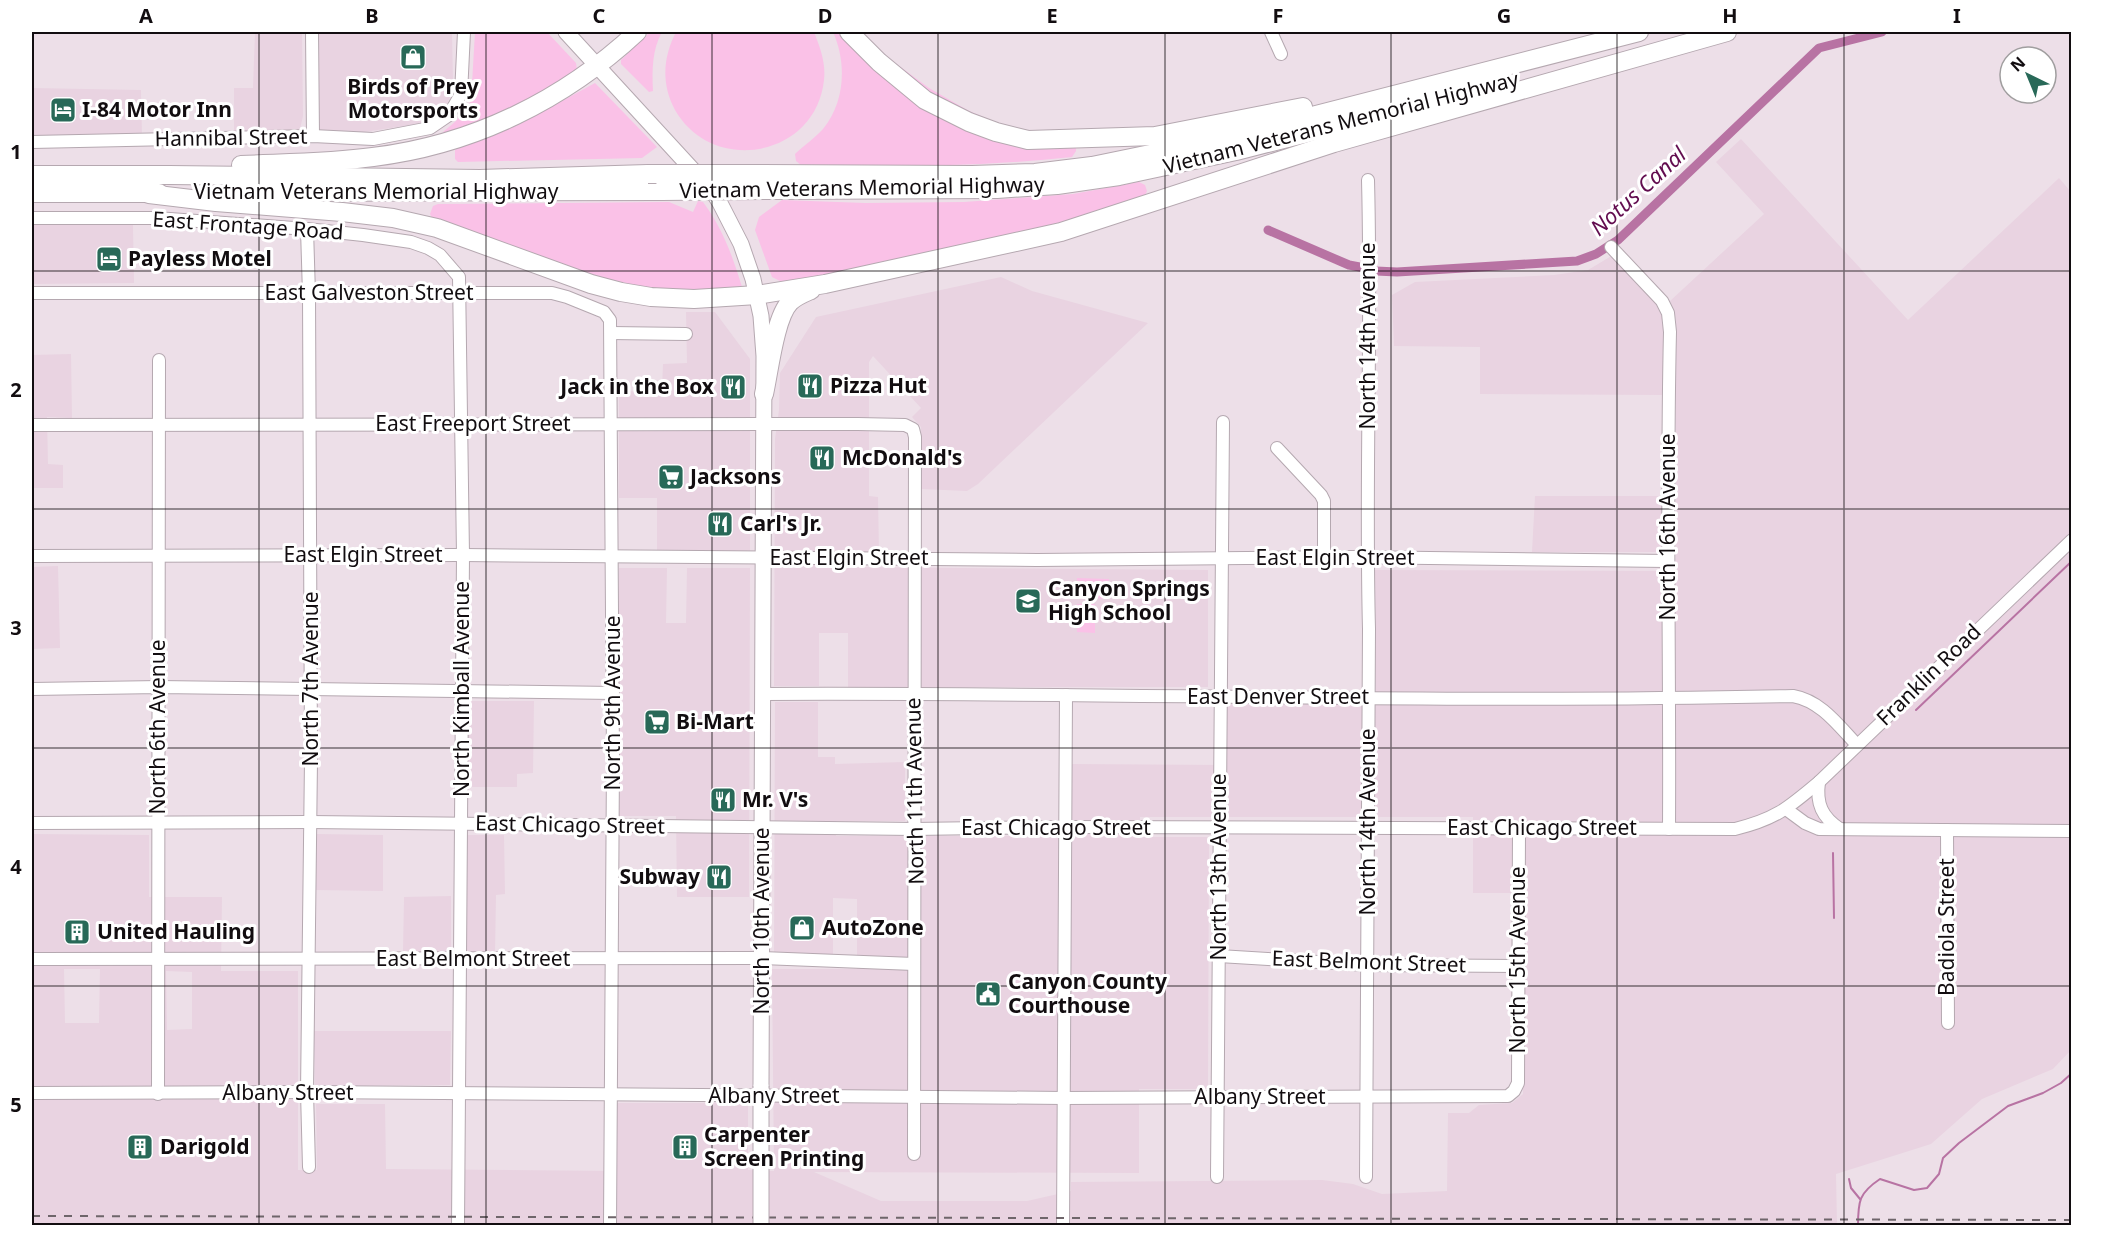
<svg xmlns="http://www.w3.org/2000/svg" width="2103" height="1257" font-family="'Noto Sans',sans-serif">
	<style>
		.built { fill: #e9d3e1; fill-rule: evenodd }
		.green { fill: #fac1e7 }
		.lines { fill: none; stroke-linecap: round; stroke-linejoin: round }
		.stream { stroke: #b873a3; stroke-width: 2 }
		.canal { stroke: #b873a3; stroke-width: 9 }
		.minor-casing { stroke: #b5a8b0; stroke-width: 14 }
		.major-casing { stroke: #b5a8b0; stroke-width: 17 }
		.highway-casing { stroke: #b5a8b0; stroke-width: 20 }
		.minor { stroke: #fff; stroke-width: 12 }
		.major { stroke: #fff; stroke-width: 15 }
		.highway { stroke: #fff; stroke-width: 18 }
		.rail { stroke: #6e656a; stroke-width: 2; stroke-dasharray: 8 8; stroke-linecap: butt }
		.major-bridge-casing { stroke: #b5a8b0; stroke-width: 17; stroke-linecap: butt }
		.highway-bridge-casing { stroke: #b5a8b0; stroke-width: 20; stroke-linecap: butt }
		.major-bridge { stroke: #fff; stroke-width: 15 }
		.highway-bridge { stroke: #fff; stroke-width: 18 }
		.grid { fill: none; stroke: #120d10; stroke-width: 1.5; stroke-opacity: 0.55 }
		.labels { text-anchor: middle; stroke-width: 6; stroke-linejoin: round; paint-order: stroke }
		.poi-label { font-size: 21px; font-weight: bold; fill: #120d10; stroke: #fff; text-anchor: start }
		.street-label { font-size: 21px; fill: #120d10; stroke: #fff }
		.water-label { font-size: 22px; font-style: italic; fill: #620c4f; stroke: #fff }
		.neatline { fill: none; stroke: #120d10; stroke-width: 2 }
		.grid-label { font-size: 20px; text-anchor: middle; font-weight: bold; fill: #120d10 }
	</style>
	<rect width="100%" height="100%" fill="#eddfe8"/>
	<g class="built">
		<polygon points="255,32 302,32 303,116 300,129 295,133 234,136 234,88 253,88"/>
		<polygon points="316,32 452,32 453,82 452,93 447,104 438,114 428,121 417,124 364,132 328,134 322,132 318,128"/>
		<polygon points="32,88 141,90 142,137 32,139"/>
		<path d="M 1741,139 L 1908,320 L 2059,178 L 2071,192 L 2071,1050 L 2053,1069 L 1982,1099 L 1931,1144 L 1836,1174 L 1837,1225 L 472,1226 L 472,1224 L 447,1224 L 447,1226 L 32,1226 L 32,834 L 149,835 L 149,897 L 222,897 L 221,971 L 298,971 L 298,1170 L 317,1170 L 316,1104 L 385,1104 L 386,1169 L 616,1171 L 617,1103 L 748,1103 L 748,1170 L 774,1171 L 772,969 L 857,969 L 857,899 L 833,898 L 833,954 L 774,954 L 775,702 L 818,702 L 818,757 L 835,757 L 835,764 L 905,762 L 905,821 L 836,821 L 836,836 L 1072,836 L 1071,764 L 1223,765 L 1224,703 L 1376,703 L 1375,570 L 1676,571 L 1676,320 L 1670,301 L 1764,214 L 1716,162 ZM 1140,817 L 1473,817 L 1473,893 L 1526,893 L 1523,1094 L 1512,1103 L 1479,1105 L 1469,1113 L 1448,1113 L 1447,1191 L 1382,1194 L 1353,1184 L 1322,1180 L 1071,1182 L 1071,1191 L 1027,1201 L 881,1201 L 814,1172 L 1139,1173 L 1139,1089 L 1208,1089 L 1209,837 L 1140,837 ZM 64,969 L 100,969 L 99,1023 L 65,1023 ZM 166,971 L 192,972 L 192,1029 L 167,1030 Z"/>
		<polygon points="32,224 133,225 134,283 32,284"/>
		<polygon points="1613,255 1654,300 1664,318 1663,395 1480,394 1480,347 1394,346 1392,295 1415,282 1554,275 1588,270"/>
		<polygon points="1001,277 1032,291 1148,323 978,484 967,491 921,489 921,427 912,417 921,408 873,356 869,362 869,496 878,497 879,553 848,553 848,567 1208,570 1208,687 848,687 848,633 819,633 819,686 774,686 775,439 779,410 780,373 816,317"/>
		<polygon points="686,312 715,312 750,359 750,552 657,552 657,498 619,498 619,392 662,390 663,364 687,363"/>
		<polygon points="71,354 72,418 47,417 48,464 63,465 63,488 32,488 32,355"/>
		<polygon points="1535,496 1662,496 1662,552 1532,552"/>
		<polygon points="58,566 60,648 32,649 32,567"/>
		<polygon points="619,568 667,568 666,623 686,623 687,568 750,568 749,897 677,897 676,816 618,816"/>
		<polygon points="467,701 534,701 533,773 517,774 517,787 467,787"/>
		<polygon points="316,834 383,835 383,891 315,890"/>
		<polygon points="466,835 504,835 505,894 496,895 495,954 466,953"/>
		<polygon points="451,896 451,953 403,953 404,897"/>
		<polygon points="314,1031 451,1031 450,1085 315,1086"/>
	</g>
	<g class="green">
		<polygon points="475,32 547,32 576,63 577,70 511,112 446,136 443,132 456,121 471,101"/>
		<path d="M 650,32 L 662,32 C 652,50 652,70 653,91 L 649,92 L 621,64 L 621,60 Z"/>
		<path d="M 676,32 L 814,32 C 820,47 826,63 824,80 C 816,157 713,176 675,110 C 661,84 663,57 676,32 Z"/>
		<path d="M 833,32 L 853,32 L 929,88 L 969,111 L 1010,128 L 1076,144 L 1076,151 L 1072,157 C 982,167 892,167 802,166 L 796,161 L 795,154 C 803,146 815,138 823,129 C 845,102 847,63 833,32 Z"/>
		<polygon points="595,83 657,147 642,158 458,162 455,159 455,150 461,146 518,125"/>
		<polygon points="1139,182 1145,185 1147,191 1143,200 1073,222 804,281 782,282 772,277 755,230 759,217 782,200 865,203 964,202 1073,194"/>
		<path d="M 698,201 L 703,202 C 722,227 733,257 742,287 L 738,291 L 654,289 L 594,276 L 433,220 L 430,214 L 433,206 L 438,204 L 669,202 L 693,212 Z"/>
		<polygon points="1077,578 1109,579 1108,599 1076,597"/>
		<polygon points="1077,604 1095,604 1095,633 1077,632"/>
	</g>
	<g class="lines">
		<g class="stream">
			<polyline points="1916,710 2072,561"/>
			<polyline points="1833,853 1834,918"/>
			<polyline points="1849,1179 1851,1188 1860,1199"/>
			<path d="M 1858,1226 C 1858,1201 1859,1193 1880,1179 L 1914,1190 L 1927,1188 L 1939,1174 L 1943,1158 L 1959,1143 L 2008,1106 L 2043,1093 L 2061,1083 L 2072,1073"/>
		</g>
		<g class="canal">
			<polyline points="1268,230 1349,265 1365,268"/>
			<polyline points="1376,271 1397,272 1577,261 1596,254 1618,240 1819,48 1882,32"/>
		</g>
		<defs>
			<g id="minor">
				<polyline points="312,32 313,136"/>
				<polyline points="1271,32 1281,54"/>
				<polyline points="32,142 313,136 373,139 430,128 449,115 461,94 464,32"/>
				<polyline points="32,218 156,218 307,229 363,235 411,242 428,248 440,255 459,277 463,555 458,1226"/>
				<polyline points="307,229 309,294 311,760 307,1092 309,1167"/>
				<path d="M 1611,247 L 1662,301 L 1668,313 L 1670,332 C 1666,498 1670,663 1669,829"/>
				<polyline points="32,293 552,293 567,297 604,312 610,320 613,761 610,1226"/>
				<polyline points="611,333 686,334"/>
				<polyline points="32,425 858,424 905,425 913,429 915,437 914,1154"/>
				<polyline points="1277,448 1321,495 1324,501 1324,557"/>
				<polyline points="32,556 463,555 1037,560 1353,557 1667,561"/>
				<polyline points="32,689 159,687 613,693"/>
				<path d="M 762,694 C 1106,692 1450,704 1793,696 C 1821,701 1838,725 1857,745"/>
				<path d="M 1819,782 C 1816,804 1822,817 1840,829"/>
				<polyline points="1786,809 1805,823 1819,829 2072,831"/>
				<path d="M 32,823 L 310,822 L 914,829 L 1064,827 L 1735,829 C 1776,819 1788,808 1819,782 L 2072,540"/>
				<polyline points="1947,830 1948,1023"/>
				<polyline points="1219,956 1367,965 1519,966"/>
				<polyline points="32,959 762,958 914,964"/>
				<polyline points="32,1093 307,1092 1064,1098 1508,1096 1514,1091 1518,1083 1519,828"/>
				<polyline points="158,1094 159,360"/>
				<polyline points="1217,1177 1223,422"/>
				<path d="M 1366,1177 L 1369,629 C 1365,480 1372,330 1368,180"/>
				<polyline points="1063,1226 1066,695"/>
			</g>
			<polyline id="major" points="566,32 713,192 720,203 741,244 753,279 761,316 764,356 761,1086"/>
			<g id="highway">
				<polyline points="849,32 879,62 925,100 969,122 996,132 1028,140 1155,136 1303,107"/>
				<path d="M 241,165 C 285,163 329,163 373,157 C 473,145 564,100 637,32"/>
				<polyline points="758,174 972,175 1035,173 1092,166 1223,139 1639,32"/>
				<polyline points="32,175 169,175 480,179 648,174"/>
				<polyline points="771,190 997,189 1057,185 1119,176 1236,151 1507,82"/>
				<polyline points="231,192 661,191"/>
				<polyline points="32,193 159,193"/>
				<polyline points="149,194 216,202 342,212 393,218 437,228 591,284 621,292 651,297 694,299 757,295 825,284 1061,232 1334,143 1727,32"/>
				<path d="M 764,394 C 769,372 775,317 790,302 C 796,296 804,293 811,290"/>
			</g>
		</defs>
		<use href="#minor" class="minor-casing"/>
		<use href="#major" class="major-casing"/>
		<use href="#highway" class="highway-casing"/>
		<use href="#minor" class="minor"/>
		<use href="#major" class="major"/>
		<use href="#highway" class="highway"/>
		<polyline class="rail" points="32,1216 2072,1220"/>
		<defs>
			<polyline id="major-bridge" points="761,1226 761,1086"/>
			<g id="highway-bridge">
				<polyline points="648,174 758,174"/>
				<polyline points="661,191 771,190"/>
			</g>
		</defs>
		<use href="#major-bridge" class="major-bridge-casing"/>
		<use href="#highway-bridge" class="highway-bridge-casing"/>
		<use href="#major-bridge" class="major-bridge"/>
		<use href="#highway-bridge" class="highway-bridge"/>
	</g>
	<path class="grid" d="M 259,32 L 259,1226M 486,32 L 486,1226M 712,32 L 712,1226M 938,32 L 938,1226M 1165,32 L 1165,1226M 1391,32 L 1391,1226M 1617,32 L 1617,1226M 1844,32 L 1844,1226M 32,271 L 2072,271M 32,509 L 2072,509M 32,748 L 2072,748M 32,986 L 2072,986"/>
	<defs>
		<symbol id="shop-square" viewBox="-11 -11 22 22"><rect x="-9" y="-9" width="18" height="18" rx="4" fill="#286958" stroke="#fff"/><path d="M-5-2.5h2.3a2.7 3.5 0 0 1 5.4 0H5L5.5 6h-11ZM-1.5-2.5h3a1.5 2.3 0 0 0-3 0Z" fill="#fff"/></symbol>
		<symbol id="hotel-square" viewBox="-11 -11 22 22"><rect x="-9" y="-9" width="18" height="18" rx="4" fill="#286958" stroke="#fff"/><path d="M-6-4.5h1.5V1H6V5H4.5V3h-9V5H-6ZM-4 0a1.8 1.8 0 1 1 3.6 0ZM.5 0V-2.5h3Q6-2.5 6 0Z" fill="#fff"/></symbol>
		<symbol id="restaurant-square" viewBox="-11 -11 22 22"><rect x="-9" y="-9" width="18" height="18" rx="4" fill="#286958" stroke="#fff"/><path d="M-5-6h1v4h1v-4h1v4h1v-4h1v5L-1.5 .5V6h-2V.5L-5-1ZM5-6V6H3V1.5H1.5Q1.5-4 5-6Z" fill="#fff"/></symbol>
		<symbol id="supermarket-square" viewBox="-11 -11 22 22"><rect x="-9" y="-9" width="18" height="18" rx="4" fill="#286958" stroke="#fff"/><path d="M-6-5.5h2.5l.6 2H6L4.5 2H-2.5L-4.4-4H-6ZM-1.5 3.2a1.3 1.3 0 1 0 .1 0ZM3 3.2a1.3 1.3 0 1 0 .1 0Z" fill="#fff"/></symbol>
		<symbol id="school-square" viewBox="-11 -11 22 22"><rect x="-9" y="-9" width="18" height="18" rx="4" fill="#286958" stroke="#fff"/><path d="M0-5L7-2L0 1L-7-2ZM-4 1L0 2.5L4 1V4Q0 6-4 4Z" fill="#fff"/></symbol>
		<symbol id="building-square" viewBox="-11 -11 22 22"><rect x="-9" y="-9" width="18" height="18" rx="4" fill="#286958" stroke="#fff"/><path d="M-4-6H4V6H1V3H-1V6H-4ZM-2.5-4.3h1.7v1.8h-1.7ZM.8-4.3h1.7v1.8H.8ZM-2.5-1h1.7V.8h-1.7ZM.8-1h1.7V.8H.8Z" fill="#fff"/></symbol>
		<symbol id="civic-square" viewBox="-11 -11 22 22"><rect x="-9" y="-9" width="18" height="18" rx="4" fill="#286958" stroke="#fff"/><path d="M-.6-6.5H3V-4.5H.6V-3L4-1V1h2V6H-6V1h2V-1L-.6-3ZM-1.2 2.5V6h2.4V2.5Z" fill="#fff"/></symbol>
	</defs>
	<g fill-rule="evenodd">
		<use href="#shop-square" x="398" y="42" width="30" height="30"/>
		<use href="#hotel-square" x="48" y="95" width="30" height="30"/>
		<use href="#hotel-square" x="94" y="244" width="30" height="30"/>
		<use href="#restaurant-square" x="795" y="371" width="30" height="30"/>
		<use href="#restaurant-square" x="718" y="372" width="30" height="30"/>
		<use href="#restaurant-square" x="807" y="443" width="30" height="30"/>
		<use href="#supermarket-square" x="656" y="462" width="30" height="30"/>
		<use href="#restaurant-square" x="705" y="509" width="30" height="30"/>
		<use href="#school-square" x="1013" y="586" width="30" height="30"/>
		<use href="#supermarket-square" x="642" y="707" width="30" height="30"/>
		<use href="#restaurant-square" x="708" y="785" width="30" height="30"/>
		<use href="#restaurant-square" x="704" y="862" width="30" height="30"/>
		<use href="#shop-square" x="787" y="913" width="30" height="30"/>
		<use href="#building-square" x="62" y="917" width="30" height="30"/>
		<use href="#civic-square" x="973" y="979" width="30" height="30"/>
		<use href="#building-square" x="125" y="1132" width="30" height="30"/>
		<use href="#building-square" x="670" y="1132" width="30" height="30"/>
	</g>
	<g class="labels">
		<g class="poi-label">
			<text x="413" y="94" text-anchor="middle">Birds of Prey<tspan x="413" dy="24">Motorsports</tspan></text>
			<text x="82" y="117">I-84 Motor Inn</text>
			<text x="128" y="266">Payless Motel</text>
			<text x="830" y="393">Pizza Hut</text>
			<text x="714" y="394" text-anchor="end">Jack in the Box</text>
			<text x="842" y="465">McDonald's</text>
			<text x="690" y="484">Jacksons</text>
			<text x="740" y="531">Carl's Jr.</text>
			<text x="1048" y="596">Canyon Springs<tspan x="1048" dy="24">High School</tspan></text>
			<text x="676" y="729">Bi-Mart</text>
			<text x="742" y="807">Mr. V's</text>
			<text x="700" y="884" text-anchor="end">Subway</text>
			<text x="822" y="935">AutoZone</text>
			<text x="97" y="939">United Hauling</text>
			<text x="1008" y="989">Canyon County<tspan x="1008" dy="24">Courthouse</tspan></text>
			<text x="704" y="1142">Carpenter<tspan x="704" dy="24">Screen Printing</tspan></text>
			<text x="160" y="1154">Darigold</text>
		</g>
		<g class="street-label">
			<text transform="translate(1341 123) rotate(-14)" y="7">Vietnam Veterans Memorial Highway</text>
			<text transform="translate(231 138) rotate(-1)" y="7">Hannibal Street</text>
			<text transform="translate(862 188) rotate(-1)" y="7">Vietnam Veterans Memorial Highway</text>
			<text x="376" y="199">Vietnam Veterans Memorial Highway</text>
			<text transform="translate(248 226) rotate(4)" y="7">East Frontage Road</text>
			<text x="369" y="300">East Galveston Street</text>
			<text transform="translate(1368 336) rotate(-90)" y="7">North 14th Avenue</text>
			<text x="473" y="431">East Freeport Street</text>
			<text transform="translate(1668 527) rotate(-90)" y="7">North 16th Avenue</text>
			<text x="363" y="562">East Elgin Street</text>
			<text x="849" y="565">East Elgin Street</text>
			<text x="1335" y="565">East Elgin Street</text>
			<text transform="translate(1929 675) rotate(-44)" y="7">Franklin Road</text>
			<text transform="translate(311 679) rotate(-90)" y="7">North 7th Avenue</text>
			<text transform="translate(462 689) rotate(-90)" y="7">North Kimball Avenue</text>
			<text x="1278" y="704">East Denver Street</text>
			<text transform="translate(613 703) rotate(-90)" y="7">North 9th Avenue</text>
			<text transform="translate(158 727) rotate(-90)" y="7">North 6th Avenue</text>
			<text transform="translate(915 791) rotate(-91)" y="7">North 11th Avenue</text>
			<text transform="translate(1368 822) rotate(-90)" y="7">North 14th Avenue</text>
			<text transform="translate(570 825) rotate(1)" y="7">East Chicago Street</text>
			<text x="1056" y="835">East Chicago Street</text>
			<text x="1542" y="835">East Chicago Street</text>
			<text transform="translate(1219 867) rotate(-90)" y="7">North 13th Avenue</text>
			<text transform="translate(762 921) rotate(-90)" y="7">North 10th Avenue</text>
			<text transform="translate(1947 927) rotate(-90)" y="7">Badiola Street</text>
			<text x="473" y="966">East Belmont Street</text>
			<text transform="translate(1518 960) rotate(-90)" y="7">North 15th Avenue</text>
			<text transform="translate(1369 962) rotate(2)" y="7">East Belmont Street</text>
			<text x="288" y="1100">Albany Street</text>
			<text x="774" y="1103">Albany Street</text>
			<text x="1260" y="1104">Albany Street</text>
		</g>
		<g class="water-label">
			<text transform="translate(1638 191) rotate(-42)" y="8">Notus Canal</text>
		</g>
	</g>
	<rect width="2103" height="1257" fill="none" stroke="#ffffff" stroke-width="66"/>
	<g transform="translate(2028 75) rotate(317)"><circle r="28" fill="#ffffff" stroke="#a09e9f" stroke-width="1.5"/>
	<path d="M0-4.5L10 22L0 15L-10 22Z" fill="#286958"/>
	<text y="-9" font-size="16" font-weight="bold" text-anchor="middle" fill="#120d10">N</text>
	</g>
	<rect x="33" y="33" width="2037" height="1191" class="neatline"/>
	<g class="grid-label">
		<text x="146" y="23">A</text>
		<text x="372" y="23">B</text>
		<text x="599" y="23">C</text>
		<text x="825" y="23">D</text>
		<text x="1052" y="23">E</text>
		<text x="1278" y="23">F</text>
		<text x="1504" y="23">G</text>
		<text x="1730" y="23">H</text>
		<text x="1957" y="23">I</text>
		<text x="16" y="159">1</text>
		<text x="16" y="397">2</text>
		<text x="16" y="635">3</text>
		<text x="16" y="874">4</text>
		<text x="16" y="1112">5</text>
	</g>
</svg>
